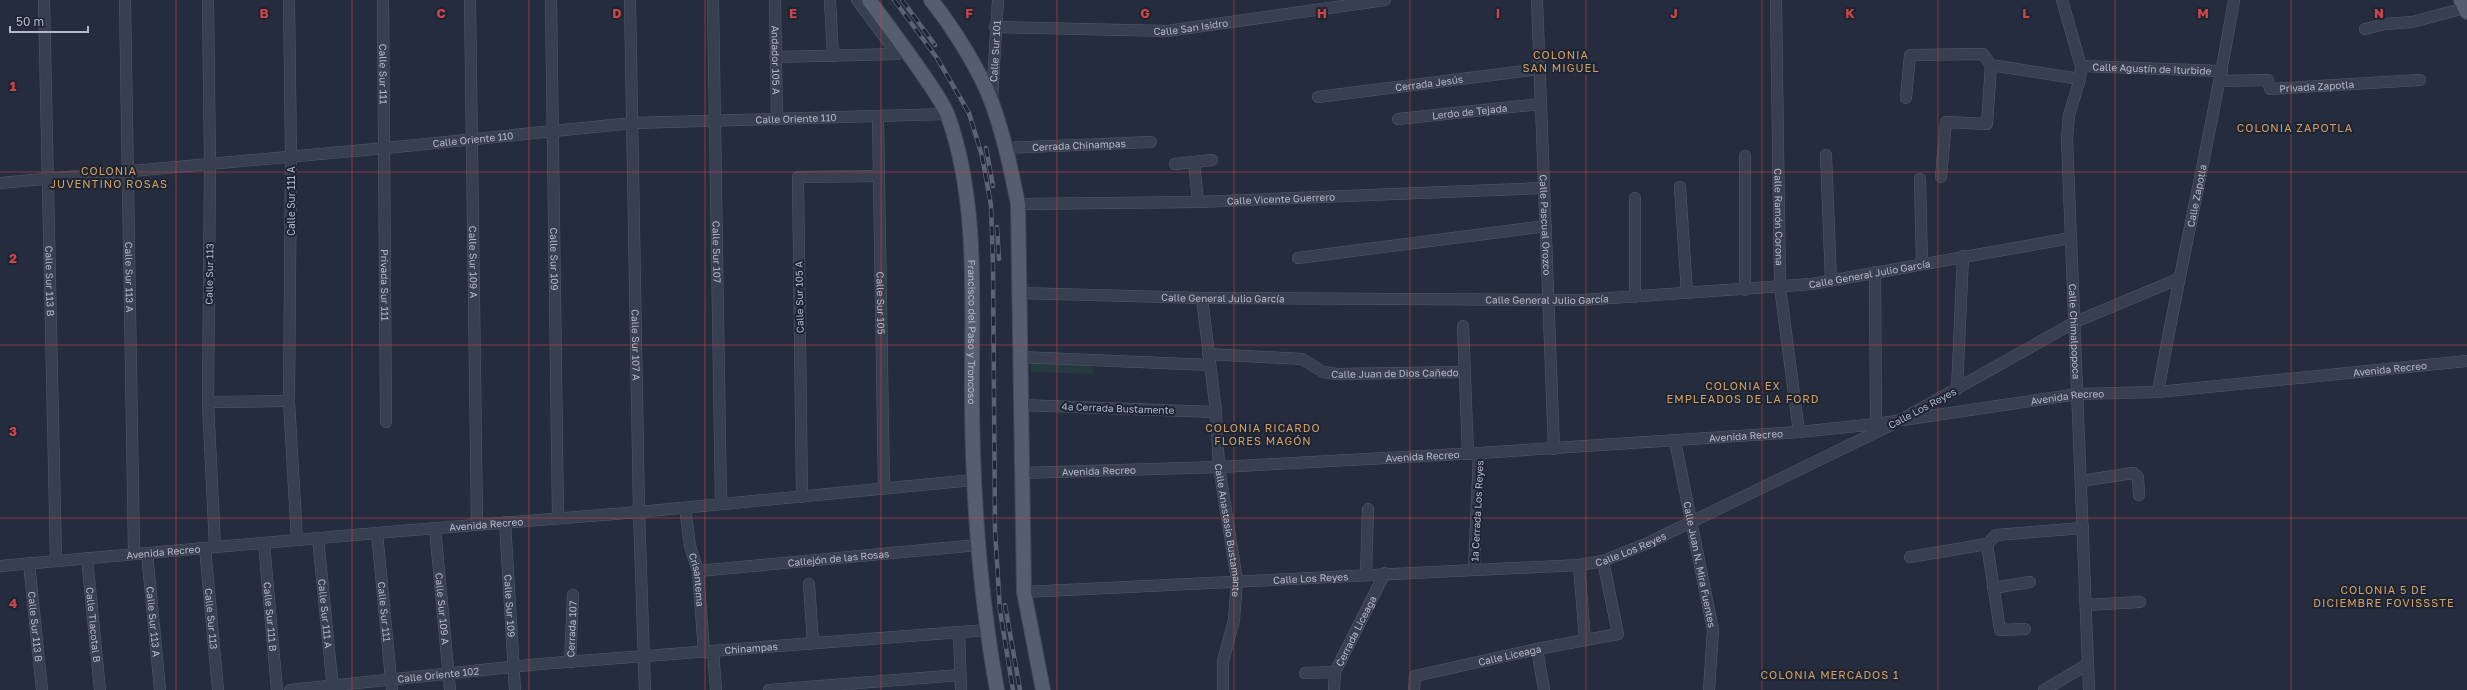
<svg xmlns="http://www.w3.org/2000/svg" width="2467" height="690" font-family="'Golos Text',sans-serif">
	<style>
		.green { fill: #26393f }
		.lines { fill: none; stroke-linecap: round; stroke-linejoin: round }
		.minor-casing { stroke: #535a69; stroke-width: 12 }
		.major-casing { stroke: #414857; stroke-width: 16 }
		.minor { stroke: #383f4e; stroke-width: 11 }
		.major { stroke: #565d6e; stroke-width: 14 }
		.rail-casing { stroke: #5a6275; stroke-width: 4.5 }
		.rail { stroke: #1d2433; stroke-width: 3; stroke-dasharray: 9; stroke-linecap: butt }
		.grid { fill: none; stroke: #cf4548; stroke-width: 1; stroke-opacity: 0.55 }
		.labels { text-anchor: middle; stroke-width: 4; stroke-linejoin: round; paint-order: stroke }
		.street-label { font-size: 10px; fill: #b4bac9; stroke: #1d2433 }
		.neighbourhood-label { font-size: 11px; letter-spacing: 1px; fill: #d5a062; stroke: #1d2433 }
		.grid-label { font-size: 13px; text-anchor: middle; font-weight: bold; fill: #cf4548; stroke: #1d2433; stroke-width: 4; stroke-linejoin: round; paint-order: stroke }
	</style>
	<rect width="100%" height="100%" fill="#242c3e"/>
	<polygon class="green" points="1030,360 1093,361 1093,374 1031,372"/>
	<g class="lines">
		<defs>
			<g id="minor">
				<path id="s1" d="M 44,0 L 56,561"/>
				<path id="s2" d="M 125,0 L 134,554"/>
				<polyline points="208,0 210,164 208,402 215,547"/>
				<polyline points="289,0 291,156 289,401 297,540"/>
				<path id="s3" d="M 383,0 L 386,422"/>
				<path id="s4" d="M 470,0 L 477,524"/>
				<path id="s5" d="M 551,0 L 558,518"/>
				<path id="s6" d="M 630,0 L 639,512 L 645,690"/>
				<path id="s7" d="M 713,0 L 721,504"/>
				<path id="s8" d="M 775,0 L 777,119"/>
				<polyline points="830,0 833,56"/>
				<polyline points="857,0 897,54"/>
				<path id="s9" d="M 1537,0 L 1554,449"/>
				<path id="s10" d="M 1776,0 L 1780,287 L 1799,432"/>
				<path id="s11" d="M 2062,0 L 2081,66 L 2080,79 L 2069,115 L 2067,139 L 2089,690"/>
				<path id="s12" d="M 995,27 L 1167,31 L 1385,0"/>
				<polyline points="2365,29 2385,24 2412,22 2465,8"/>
				<polyline points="775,57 897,54"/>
				<polyline points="1991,65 2080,79"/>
				<path id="s13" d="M 2081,66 L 2222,71"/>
				<path id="s14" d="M 2220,81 L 2268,80 L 2270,89 L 2420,80"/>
				<path id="s15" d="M 1318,97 L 1540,69"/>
				<polyline points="1906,98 1910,55 1983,54 1991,65"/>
				<path id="s16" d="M 992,99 L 998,0"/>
				<path id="s17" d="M 878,116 L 884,489"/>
				<path id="s18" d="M 1398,119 L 1541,104"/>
				<path id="s19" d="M 1006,148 L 1151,142"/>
				<polyline points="1826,155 1831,281"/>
				<polyline points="1194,162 1198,202"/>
				<polyline points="1175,164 1212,160"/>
				<polyline points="1941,177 1946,122 1987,124 1991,65"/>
				<polyline points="1920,179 1922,264"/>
				<path id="s20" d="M 0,183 L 386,148 L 633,123 L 947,114"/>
				<polyline points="1680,187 1687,293"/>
				<polyline points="1635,198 1635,297"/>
				<path id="s21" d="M 1018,204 L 1198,202 L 1543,188"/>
				<polyline points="1298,258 1546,226"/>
				<polyline points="1875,272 1876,424"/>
				<polyline points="1745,290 1745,156"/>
				<path id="s22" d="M 1019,293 L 1202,298 L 1582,300 L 1812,284 L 2071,238"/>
				<path id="s23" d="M 1202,298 L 1216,412 L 1219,467 L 1237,580 L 1234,620 L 1223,661 L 1223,690"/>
				<polyline points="1463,326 1468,454"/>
				<path id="s24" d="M 1208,354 L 1302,359 L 1323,372 L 1337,374 L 1465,372"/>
				<polyline points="1020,357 1210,365"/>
				<polyline points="1957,389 1963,256"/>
				<path id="s25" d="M 2158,392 C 2181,261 2212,131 2234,0"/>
				<polyline points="208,402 289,401"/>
				<polyline points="1020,405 1216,412"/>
				<polyline points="1906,417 2075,322 2178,279"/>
				<path id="s26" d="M 1675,441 L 1713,630 L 1709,690"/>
				<path id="s27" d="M 1021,473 L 1219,467 L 1479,453 L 1799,432 L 1876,424 L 2078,394 L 2158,392 L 2467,361"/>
				<polyline points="2081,481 2133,473 2138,477 2139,495"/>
				<polyline points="802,497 798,177 879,176"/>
				<path id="s28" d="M 685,508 L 690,546 L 698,571 L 704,652"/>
				<path id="s29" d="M 505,522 L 515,690"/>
				<path id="s30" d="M 435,528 L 450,690"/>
				<path id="s31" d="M 377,533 L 392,690"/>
				<path id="s32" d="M 318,538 L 333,690"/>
				<path id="s33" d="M 264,543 L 277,690"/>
				<polyline points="1987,544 2000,630 2025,629"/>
				<polyline points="1987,544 1996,535 2083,528"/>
				<path id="s34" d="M 205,548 L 218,690"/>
				<path id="s35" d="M 147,553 L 160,690"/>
				<polyline points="1910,557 1987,544"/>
				<path id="s36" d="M 87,558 L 100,690"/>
				<path id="s37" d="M 29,563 L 42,690"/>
				<polyline points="1579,565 1585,640"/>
				<path id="s38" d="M 0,566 L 400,531 L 639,512 L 973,480"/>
				<polyline points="1474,569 1479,453"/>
				<path id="s39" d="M 698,571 L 978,545"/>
				<polyline points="1366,574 1368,509"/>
				<polyline points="809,584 813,643"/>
				<polyline points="1993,588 2030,582"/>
				<path id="s40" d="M 1024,592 L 1579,565 L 1603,561 L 1648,543 L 1891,425"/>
				<polyline points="2086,605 2140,602"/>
				<polyline points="959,632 961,690"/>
				<polyline points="1537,649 1544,690"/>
				<polyline points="713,651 716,690"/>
				<path id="s41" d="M 570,662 L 573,595"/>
				<polyline points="1305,673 1335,672"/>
				<path id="s42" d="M 290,690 L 540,664 L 987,630"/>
				<polyline points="769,690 960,675"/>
				<path id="s43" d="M 1334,690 L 1335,672 L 1385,573"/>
				<path id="s44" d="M 1414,690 L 1415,676 L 1537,649 L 1618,634 L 1603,561"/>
				<polyline points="2044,690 2088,664"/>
			</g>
			<g id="major">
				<path id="s45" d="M 869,0 C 888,26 908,52 926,79 C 934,91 943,103 948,116 C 980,205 971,312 972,406 C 973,501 980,596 997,690"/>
				<path d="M 931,0 C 952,26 981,72 992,103 C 1004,136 1011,170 1018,204 L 1024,592 L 1043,690"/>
				<polyline points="2461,0 2467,12"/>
			</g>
		</defs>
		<use href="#minor" class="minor-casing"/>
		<use href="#major" class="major-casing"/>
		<use href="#minor" class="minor"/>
		<use href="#major" class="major"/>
		<defs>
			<g id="rail">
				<polyline points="894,0 937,58 969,113 982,156 991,205 993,265 995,530 1000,611 1013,690"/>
				<polyline points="902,0 935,45"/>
				<polyline points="986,148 993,186"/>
				<polyline points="997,227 999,259"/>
				<polyline points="1005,605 1020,690"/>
			</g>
		</defs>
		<use href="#rail" class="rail-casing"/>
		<use href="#rail" class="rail"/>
	</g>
	<path class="grid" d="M 176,0 L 176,690M 352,0 L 352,690M 529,0 L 529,690M 705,0 L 705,690M 881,0 L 881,690M 1057,0 L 1057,690M 1234,0 L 1234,690M 1410,0 L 1410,690M 1586,0 L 1586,690M 1762,0 L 1762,690M 1938,0 L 1938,690M 2115,0 L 2115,690M 2291,0 L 2291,690M 0,172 L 2467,172M 0,345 L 2467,345M 0,518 L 2467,518"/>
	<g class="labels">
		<g class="street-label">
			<text dy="4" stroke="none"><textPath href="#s12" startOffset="196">Calle San Isidro</textPath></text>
			<text dy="4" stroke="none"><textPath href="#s16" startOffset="48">Calle Sur 101</textPath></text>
			<text dy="4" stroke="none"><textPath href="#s8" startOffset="60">Andador 105 A</textPath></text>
			<text dy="4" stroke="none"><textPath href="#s13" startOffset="71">Calle Agustín de Iturbide</textPath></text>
			<text dy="4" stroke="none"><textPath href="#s3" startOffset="74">Calle Sur 111</textPath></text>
			<text dy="4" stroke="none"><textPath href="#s15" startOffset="112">Cerrada Jesús</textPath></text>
			<text dy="4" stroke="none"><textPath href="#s14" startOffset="104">Privada Zapotla</textPath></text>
			<text dy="4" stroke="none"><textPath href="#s18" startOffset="72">Lerdo de Tejada</textPath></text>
			<text dy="4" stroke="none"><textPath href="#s20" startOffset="799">Calle Oriente 110</textPath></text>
			<text dy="4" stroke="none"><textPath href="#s20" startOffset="475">Calle Oriente 110</textPath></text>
			<text dy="4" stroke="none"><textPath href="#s19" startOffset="73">Cerrada Chinampas</textPath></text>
			<text dy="4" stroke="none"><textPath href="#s25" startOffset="200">Calle Zapotla</textPath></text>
			<text dy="4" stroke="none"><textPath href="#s21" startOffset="263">Calle Vicente Guerrero</textPath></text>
			<text transform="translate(291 201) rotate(-90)" y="4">Calle Sur 111 A</text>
			<text dy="4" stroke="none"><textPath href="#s10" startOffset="217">Calle Ramón Corona</textPath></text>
			<text dy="4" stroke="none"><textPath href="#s9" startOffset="225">Calle Pascual Orozco</textPath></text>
			<text dy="4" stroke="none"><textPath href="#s7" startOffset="252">Calle Sur 107</textPath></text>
			<text dy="4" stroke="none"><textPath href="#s5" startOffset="259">Calle Sur 109</textPath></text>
			<text dy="4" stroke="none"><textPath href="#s4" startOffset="262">Calle Sur 109 A</textPath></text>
			<text dy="4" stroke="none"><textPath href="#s22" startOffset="852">Calle General Julio García</textPath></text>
			<text transform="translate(209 274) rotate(-89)" y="4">Calle Sur 113</text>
			<text dy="4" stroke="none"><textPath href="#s2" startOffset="277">Calle Sur 113 A</textPath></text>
			<text dy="4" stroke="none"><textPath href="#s1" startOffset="281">Calle Sur 113 B</textPath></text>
			<text dy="4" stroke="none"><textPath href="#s3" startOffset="285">Privada Sur 111</textPath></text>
			<text transform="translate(799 297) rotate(-91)" y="4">Calle Sur 105 A</text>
			<text dy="4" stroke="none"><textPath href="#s22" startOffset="204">Calle General Julio García</textPath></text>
			<text dy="4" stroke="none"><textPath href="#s22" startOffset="528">Calle General Julio García</textPath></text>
			<text dy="4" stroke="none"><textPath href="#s17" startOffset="187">Calle Sur 105</textPath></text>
			<text dy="4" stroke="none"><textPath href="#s11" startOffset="336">Calle Chimalpopoca</textPath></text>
			<text dy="4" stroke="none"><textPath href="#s45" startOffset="359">Francisco del Paso y Troncoso</textPath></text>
			<text dy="4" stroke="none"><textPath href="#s6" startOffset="345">Calle Sur 107 A</textPath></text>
			<text dy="4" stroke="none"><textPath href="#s27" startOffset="1374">Avenida Recreo</textPath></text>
			<text dy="4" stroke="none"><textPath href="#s24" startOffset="191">Calle Juan de Dios Cañedo</textPath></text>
			<text dy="4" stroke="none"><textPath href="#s27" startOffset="1050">Avenida Recreo</textPath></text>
			<text transform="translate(1118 408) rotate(2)" y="4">4ª Cerrada Bustamente</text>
			<text transform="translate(1922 408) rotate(-28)" y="4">Calle Los Reyes</text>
			<text dy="4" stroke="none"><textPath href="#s27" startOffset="726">Avenida Recreo</textPath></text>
			<text dy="4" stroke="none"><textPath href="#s27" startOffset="402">Avenida Recreo</textPath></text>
			<text dy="4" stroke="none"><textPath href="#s27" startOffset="78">Avenida Recreo</textPath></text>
			<text transform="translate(1477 511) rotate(-87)" y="4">1ª Cerrada Los Reyes</text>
			<text dy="4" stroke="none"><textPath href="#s38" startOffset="488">Avenida Recreo</textPath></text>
			<text dy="4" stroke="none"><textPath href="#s23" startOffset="234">Calle Anastasio Bustamante</textPath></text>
			<text dy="4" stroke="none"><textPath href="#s40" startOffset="610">Calle Los Reyes</textPath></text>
			<text dy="4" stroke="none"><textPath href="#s38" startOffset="164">Avenida Recreo</textPath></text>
			<text dy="4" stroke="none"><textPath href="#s39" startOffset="141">Callejón de las Rosas</textPath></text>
			<text dy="4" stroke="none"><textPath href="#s26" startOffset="126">Calle Juan N. Mira Fuentes</textPath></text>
			<text dy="4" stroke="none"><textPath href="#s40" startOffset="287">Calle Los Reyes</textPath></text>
			<text dy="4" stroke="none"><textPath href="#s28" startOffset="73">Crisantema</textPath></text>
			<text dy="4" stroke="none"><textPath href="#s29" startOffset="84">Calle Sur 109</textPath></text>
			<text dy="4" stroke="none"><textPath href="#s30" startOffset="81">Calle Sur 109 A</textPath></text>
			<text dy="4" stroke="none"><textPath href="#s31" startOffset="79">Calle Sur 111</textPath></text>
			<text dy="4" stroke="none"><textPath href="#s32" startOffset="76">Calle Sur 111 A</textPath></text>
			<text dy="4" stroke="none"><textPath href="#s33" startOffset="74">Calle Sur 111 B</textPath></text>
			<text dy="4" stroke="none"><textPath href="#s34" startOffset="71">Calle Sur 113</textPath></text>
			<text dy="4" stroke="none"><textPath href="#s35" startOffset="69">Calle Sur 113 A</textPath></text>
			<text dy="4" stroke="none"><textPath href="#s36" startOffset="67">Calle Tlacotal B</textPath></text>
			<text dy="4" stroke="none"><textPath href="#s37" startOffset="64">Calle Sur 113 B</textPath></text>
			<text dy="4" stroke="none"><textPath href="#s41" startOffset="33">Cerrada 107</textPath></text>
			<text dy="4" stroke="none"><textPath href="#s43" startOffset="64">Cerrada Liceaga</textPath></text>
			<text dy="4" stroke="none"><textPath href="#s42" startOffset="463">Chinampas</textPath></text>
			<text dy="4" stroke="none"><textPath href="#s44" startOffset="111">Calle Liceaga</textPath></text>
			<text dy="4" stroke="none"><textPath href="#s42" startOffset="149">Calle Oriente 102</textPath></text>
		</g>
		<g class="neighbourhood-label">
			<text x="1561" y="59">COLONIA<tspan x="1561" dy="13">SAN MIGUEL</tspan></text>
			<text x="2295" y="132">COLONIA ZAPOTLA</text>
			<text x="109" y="175">COLONIA<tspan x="109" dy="13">JUVENTINO ROSAS</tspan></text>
			<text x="1743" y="390">COLONIA EX<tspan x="1743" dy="13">EMPLEADOS DE LA FORD</tspan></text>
			<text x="1263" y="432">COLONIA RICARDO<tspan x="1263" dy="13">FLORES MAGÓN</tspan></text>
			<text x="2384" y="594">COLONIA 5 DE<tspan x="2384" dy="13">DICIEMBRE FOVISSSTE</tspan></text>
			<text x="1830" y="679">COLONIA MERCADOS 1</text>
		</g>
	</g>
	<g class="grid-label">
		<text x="264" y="18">B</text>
		<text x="441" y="18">C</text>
		<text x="617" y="18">D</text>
		<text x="793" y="18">E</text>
		<text x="969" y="18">F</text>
		<text x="1145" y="18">G</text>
		<text x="1322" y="18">H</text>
		<text x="1498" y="18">I</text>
		<text x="1674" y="18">J</text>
		<text x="1850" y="18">K</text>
		<text x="2026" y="18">L</text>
		<text x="2203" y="18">M</text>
		<text x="2379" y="18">N</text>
		<text x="13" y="91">1</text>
		<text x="13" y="263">2</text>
		<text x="13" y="436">3</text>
		<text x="13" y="608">4</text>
	</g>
	<path d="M10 26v6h78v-6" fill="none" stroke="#b4bac9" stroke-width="2"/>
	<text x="16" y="26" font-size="12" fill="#b4bac9" stroke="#1d2433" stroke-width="3" paint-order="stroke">50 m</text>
</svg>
